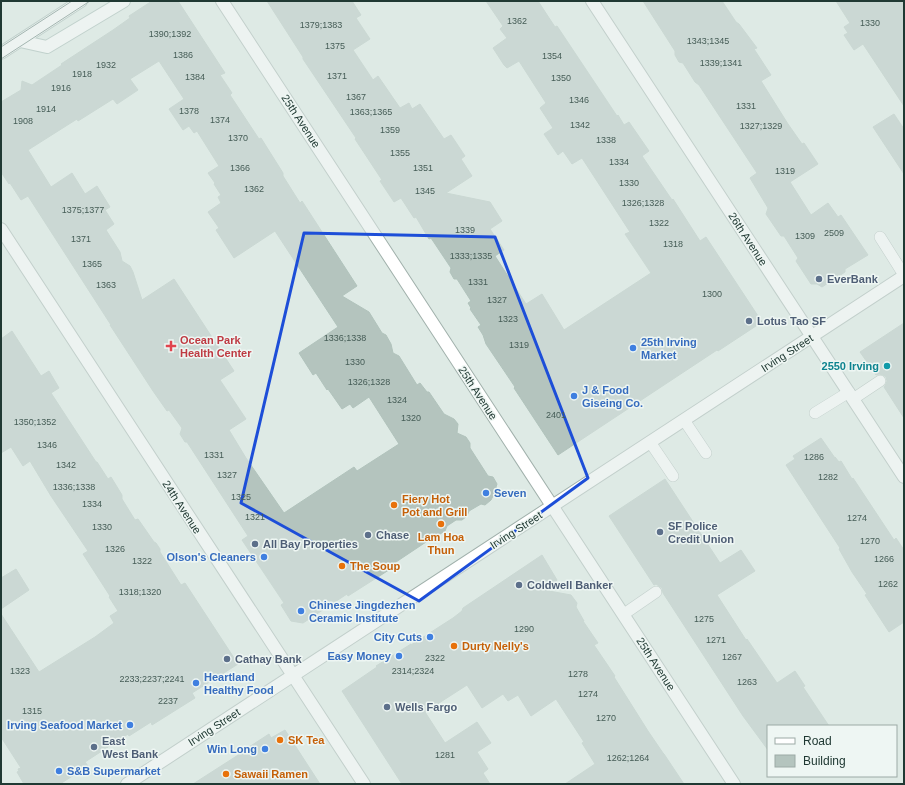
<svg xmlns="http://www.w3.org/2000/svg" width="905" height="785" font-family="Arial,sans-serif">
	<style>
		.building { fill: #b4c4be; stroke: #b1c3bc; fill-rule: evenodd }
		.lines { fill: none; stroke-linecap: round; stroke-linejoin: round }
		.lane-casing { stroke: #a1b1ac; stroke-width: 12 }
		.street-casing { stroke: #a1b1ac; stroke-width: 14 }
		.secondary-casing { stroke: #9eb5ae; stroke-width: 14 }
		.lane { stroke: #fff; stroke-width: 11 }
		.street { stroke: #fff; stroke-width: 12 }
		.secondary { stroke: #fff; stroke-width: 12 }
		.tram { stroke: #5a756f; stroke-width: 1 }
		.marked { fill: none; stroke: #1d4ed8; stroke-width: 3; stroke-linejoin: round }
		.service-dot { fill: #5c6f8a; stroke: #eef6f3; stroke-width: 1.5 }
		.health-dot { fill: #e0444e; stroke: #eef6f3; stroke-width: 1.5 }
		.shop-dot { fill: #3f7fe0; stroke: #eef6f3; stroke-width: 1.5 }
		.culture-dot { fill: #0f9aa8; stroke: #eef6f3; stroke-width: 1.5 }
		.food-dot { fill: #e8710a; stroke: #eef6f3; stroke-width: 1.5 }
		.labels { text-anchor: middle; stroke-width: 3; stroke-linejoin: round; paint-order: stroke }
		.number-label { font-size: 9px; fill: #455c56 }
		.street-label { font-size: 11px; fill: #203933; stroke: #eef6f3 }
		.service-label { font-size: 11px; font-weight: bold; fill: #4e5e75; stroke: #eef6f3; text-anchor: start }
		.health-label { font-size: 11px; font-weight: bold; fill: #be3a42; stroke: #eef6f3; text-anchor: start }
		.shop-label { font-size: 11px; font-weight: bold; fill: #366cbe; stroke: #eef6f3; text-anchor: start }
		.culture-label { font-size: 11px; font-weight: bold; fill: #0d838f; stroke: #eef6f3; text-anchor: end }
		.food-label { font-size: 11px; font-weight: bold; fill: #c56008; stroke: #eef6f3; text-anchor: start }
	</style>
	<rect width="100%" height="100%" fill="#deeae5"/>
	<g class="building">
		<path d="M 152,1 L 178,1 L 225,73 L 220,75 L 232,93 L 230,95 L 259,139 L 261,138 L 283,173 L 283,176 L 300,203 L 302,201 L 357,286 L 342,296 L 369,312 L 382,333 L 386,335 L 391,344 L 393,353 L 399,356 L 417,385 L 420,383 L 427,392 L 429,392 L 444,414 L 454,419 L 458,424 L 457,433 L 466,437 L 470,443 L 470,448 L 488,476 L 493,477 L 497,484 L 496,487 L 499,492 L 493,496 L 491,500 L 485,505 L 481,504 L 469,511 L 467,516 L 462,520 L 456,520 L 447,526 L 445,531 L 440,534 L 438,534 L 390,566 L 392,568 L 348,596 L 347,594 L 303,623 L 291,621 L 281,605 L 284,603 L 242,540 L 248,536 L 187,442 L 185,442 L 180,434 L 182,428 L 169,410 L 167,411 L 153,391 L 110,325 L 111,325 L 28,196 L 21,200 L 10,183 L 9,184 L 1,172 L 1,102 L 21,90 L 22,81 L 32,85 L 62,65 L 61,64 L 113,30 L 130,18 L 129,16 ZM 159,61 L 184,99 L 169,109 L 183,130 L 189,126 L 194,133 L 197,131 L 219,166 L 208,173 L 215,183 L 214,184 L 221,195 L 218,197 L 221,203 L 208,212 L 219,228 L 216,230 L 234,258 L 275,231 L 338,327 L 299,353 L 313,375 L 316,373 L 327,390 L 328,389 L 342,409 L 350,404 L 353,408 L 369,397 L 399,444 L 357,471 L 354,467 L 284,513 L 246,458 L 229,430 L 246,419 L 220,380 L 234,371 L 174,279 L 142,300 L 133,272 L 130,266 L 122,261 L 120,252 L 106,230 L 114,224 L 105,210 L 110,207 L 97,186 L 85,194 L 72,173 L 51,187 L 28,150 L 77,119 L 78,121 L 113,99 L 117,104 L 138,90 L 130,79 Z"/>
		<polygon points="267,1 352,1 361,15 356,18 370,39 353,50 373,80 378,76 400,108 409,103 412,109 420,104 444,139 451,135 465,156 461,159 472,176 446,193 490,202 502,221 490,229 504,250 495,256 526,304 542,294 564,330 651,273 625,234 630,232 582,158 572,164 563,151 558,155 544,134 553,128 540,108 546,103 519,61 507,68 504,65 493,48 507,38 500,29 503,26 486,1 538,1 555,27 557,26 617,116 618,115 624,125 629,122 649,151 642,156 672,200 673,199 700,241 706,237 762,322 718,351 717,350 558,455 514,388 515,387 486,344 483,335 478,327 481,325 470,309 471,308 468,303 471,301 457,279 454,279 450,272 451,268 431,238 429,239 416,217 414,218 401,198 394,202 380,181 382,180 355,139 356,138 303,59 303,57"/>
		<polygon points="643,1 722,1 736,22 739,24 757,48 754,49 771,75 761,81 788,124 802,144 804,143 818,164 790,182 811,215 828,203 838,217 841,215 868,255 845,269 845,272 822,287 817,284 811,284 796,261 798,258 784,236 781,236 766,214 768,208 750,178 757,173 699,85 695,82 683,63 679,62 675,55 675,51"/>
		<polygon points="836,1 904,1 904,106 863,44 854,50 844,35 848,33 844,27 850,23"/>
		<polygon points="894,114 904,129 904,174 873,127"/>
		<polygon points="904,323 904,418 884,387 886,384 887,381 886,377 883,375 879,374 876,375 860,352"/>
		<polygon points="12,331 41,376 49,371 59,388 51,393 96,462 97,462 108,479 111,477 122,495 122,499 135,520 138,519 154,542 156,543 160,549 160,552 181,585 185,583 238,664 192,693 195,698 152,725 151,722 129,736 128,734 85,762 88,766 60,784 24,784 17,772 19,771 18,769 21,768 1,737 1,614 39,672 95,637 114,623 110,616 118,611 109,597 110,596 83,554 88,551 51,496 30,461 23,466 11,447 1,453 1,339"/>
		<polygon points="821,438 835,458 835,457 839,462 841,461 852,479 853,478 894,540 896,538 904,550 904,622 889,632 865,595 867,594 852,572 839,549 840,548 786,465 795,459 793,456"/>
		<polygon points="665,479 720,563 741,550 755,571 717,595 746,640 747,639 777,683 795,671 805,686 803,687 829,726 768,726 768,750 743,716 663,593 662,588 656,584 654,585 609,516"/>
		<polygon points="542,555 557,580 549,591 571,595 577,603 576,607 584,621 583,621 598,643 594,645 615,676 614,677 648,731 663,753 664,754 684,784 565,784 595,764 582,743 584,742 556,699 531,716 518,695 508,701 503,694 482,708 467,685 425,712 445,743 477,722 491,743 477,752 488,769 483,773 490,784 402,784 342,691 377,667 376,666 411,644 411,645 453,618 462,611 463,608"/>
		<polygon points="16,569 29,590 1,609 1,578"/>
		<polygon points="285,730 320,784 193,784 246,750 246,749 269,734 271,738"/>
	</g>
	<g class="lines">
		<defs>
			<g id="lane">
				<polyline points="880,237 904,275"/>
				<polyline points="853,399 880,381"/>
				<polyline points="815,413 849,392"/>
				<polyline points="684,420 706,453"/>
				<polyline points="650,442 673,476"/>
				<polyline points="624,614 656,592"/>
			</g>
			<g id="street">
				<polyline points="222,1 734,784"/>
				<polyline points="592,1 904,477"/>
				<polyline points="1,229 364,784"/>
				<polyline points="127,784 904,276"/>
			</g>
			<g id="secondary">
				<polyline points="20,41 47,47 124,1"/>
				<polyline points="1,53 81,1"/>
			</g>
		</defs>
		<use href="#lane" class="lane-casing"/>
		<use href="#street" class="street-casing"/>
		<use href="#secondary" class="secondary-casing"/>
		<use href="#lane" class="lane"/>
		<use href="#street" class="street"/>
		<use href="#secondary" class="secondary"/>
		<g class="tram">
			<polyline points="1,47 72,1"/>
			<polyline points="1,59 90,1"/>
		</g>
	</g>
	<path d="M0 0H905V785H0ZM 304,233 L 495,237 L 588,478 L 419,601 L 241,503 Z" fill="#deeae5" fill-opacity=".55" fill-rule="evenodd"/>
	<path class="marked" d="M 304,233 L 495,237 L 588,478 L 419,601 L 241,503 Z"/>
	<g class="service-dot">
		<circle cx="819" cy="279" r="4"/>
		<circle cx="749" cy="321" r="4"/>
		<circle cx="660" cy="532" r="4"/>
		<circle cx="368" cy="535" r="4"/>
		<circle cx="255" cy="544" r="4"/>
		<circle cx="519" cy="585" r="4"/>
		<circle cx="227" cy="659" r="4"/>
		<circle cx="387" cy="707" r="4"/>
		<circle cx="94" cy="747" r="4"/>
	</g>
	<path class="health-dot" d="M169 340h4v4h4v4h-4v4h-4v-4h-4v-4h4z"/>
	<g class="shop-dot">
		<circle cx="633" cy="348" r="4"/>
		<circle cx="574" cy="396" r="4"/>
		<circle cx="486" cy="493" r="4"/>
		<circle cx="264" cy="557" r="4"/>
		<circle cx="301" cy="611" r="4"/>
		<circle cx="430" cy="637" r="4"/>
		<circle cx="399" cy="656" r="4"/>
		<circle cx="196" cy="683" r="4"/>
		<circle cx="130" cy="725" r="4"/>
		<circle cx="265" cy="749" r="4"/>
		<circle cx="59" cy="771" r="4"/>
	</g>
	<circle class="culture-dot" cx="887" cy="366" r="4"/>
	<g class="food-dot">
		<circle cx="394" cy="505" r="4"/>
		<circle cx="441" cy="524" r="4"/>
		<circle cx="342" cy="566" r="4"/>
		<circle cx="454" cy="646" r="4"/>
		<circle cx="280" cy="740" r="4"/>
		<circle cx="226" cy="774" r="4"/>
	</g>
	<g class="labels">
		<g class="number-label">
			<text x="517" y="24">1362</text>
			<text x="870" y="26">1330</text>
			<text x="321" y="28">1379;1383</text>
			<text x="170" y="37">1390;1392</text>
			<text x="708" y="44">1343;1345</text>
			<text x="335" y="49">1375</text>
			<text x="183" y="58">1386</text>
			<text x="552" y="59">1354</text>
			<text x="721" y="66">1339;1341</text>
			<text x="106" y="68">1932</text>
			<text x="82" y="77">1918</text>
			<text x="337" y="79">1371</text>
			<text x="195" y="80">1384</text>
			<text x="561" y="81">1350</text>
			<text x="61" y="91">1916</text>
			<text x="356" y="100">1367</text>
			<text x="579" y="103">1346</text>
			<text x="746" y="109">1331</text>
			<text x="46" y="112">1914</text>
			<text x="189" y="114">1378</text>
			<text x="371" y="115">1363;1365</text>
			<text x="220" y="123">1374</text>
			<text x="23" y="124">1908</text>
			<text x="580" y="128">1342</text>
			<text x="761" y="129">1327;1329</text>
			<text x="390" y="133">1359</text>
			<text x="238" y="141">1370</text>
			<text x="606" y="143">1338</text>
			<text x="400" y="156">1355</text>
			<text x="619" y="165">1334</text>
			<text x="240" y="171">1366</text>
			<text x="423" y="171">1351</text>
			<text x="785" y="174">1319</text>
			<text x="629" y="186">1330</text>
			<text x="254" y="192">1362</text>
			<text x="425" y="194">1345</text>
			<text x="643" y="206">1326;1328</text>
			<text x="83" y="213">1375;1377</text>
			<text x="659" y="226">1322</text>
			<text x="465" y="233">1339</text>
			<text x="834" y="236">2509</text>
			<text x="805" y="239">1309</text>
			<text x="81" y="242">1371</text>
			<text x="673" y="247">1318</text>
			<text x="471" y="259">1333;1335</text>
			<text x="92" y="267">1365</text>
			<text x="478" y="285">1331</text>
			<text x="106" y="288">1363</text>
			<text x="712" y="297">1300</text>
			<text x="497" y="303">1327</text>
			<text x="508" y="322">1323</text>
			<text x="345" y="341">1336;1338</text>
			<text x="519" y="348">1319</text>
			<text x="355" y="365">1330</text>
			<text x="369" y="385">1326;1328</text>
			<text x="397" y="403">1324</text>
			<text x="556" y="418">2401</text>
			<text x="411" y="421">1320</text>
			<text x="35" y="425">1350;1352</text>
			<text x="47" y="448">1346</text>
			<text x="214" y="458">1331</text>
			<text x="814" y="460">1286</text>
			<text x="66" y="468">1342</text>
			<text x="227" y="478">1327</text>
			<text x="828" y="480">1282</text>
			<text x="74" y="490">1336;1338</text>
			<text x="241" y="500">1325</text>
			<text x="92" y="507">1334</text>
			<text x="255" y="520">1321</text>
			<text x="857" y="521">1274</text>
			<text x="102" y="530">1330</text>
			<text x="870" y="544">1270</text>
			<text x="115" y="552">1326</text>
			<text x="884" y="562">1266</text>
			<text x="142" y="564">1322</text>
			<text x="888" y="587">1262</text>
			<text x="140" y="595">1318;1320</text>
			<text x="704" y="622">1275</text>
			<text x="524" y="632">1290</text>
			<text x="716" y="643">1271</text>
			<text x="732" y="660">1267</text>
			<text x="435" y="661">2322</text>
			<text x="20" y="674">1323</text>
			<text x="413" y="674">2314;2324</text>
			<text x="578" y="677">1278</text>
			<text x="152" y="682">2233;2237;2241</text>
			<text x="747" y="685">1263</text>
			<text x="588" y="697">1274</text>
			<text x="168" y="704">2237</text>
			<text x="32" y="714">1315</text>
			<text x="606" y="721">1270</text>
			<text x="445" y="758">1281</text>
			<text x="628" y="761">1262;1264</text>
		</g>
		<g class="street-label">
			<text transform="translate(301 121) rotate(57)" y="4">25th Avenue</text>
			<text transform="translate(748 239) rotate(57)" y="4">26th Avenue</text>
			<text transform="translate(787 353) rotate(-33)" y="4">Irving Street</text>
			<text transform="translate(478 393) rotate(57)" y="4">25th Avenue</text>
			<text transform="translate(182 507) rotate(57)" y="4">24th Avenue</text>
			<text transform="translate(516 530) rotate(-33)" y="4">Irving Street</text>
			<text transform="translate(656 664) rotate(57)" y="4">25th Avenue</text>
			<text transform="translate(214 727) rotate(-33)" y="4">Irving Street</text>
		</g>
		<g class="service-label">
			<text x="827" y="283">EverBank</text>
			<text x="757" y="325">Lotus Tao SF</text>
			<text x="668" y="530">SF Police<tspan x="668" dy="13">Credit Union</tspan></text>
			<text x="376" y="539">Chase</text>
			<text x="263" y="548">All Bay Properties</text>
			<text x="527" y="589">Coldwell Banker</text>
			<text x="235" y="663">Cathay Bank</text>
			<text x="395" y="711">Wells Fargo</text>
			<text x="102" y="745">East<tspan x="102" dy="13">West Bank</tspan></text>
		</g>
		<g class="health-label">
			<text x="180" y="344">Ocean Park<tspan x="180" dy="13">Health Center</tspan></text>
		</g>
		<g class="shop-label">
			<text x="641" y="346">25th Irving<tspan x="641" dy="13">Market</tspan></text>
			<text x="582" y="394">J &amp; Food<tspan x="582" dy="13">Giseing Co.</tspan></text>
			<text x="494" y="497">Seven</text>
			<text x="256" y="561" text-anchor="end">Olson's Cleaners</text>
			<text x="309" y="609">Chinese Jingdezhen<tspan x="309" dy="13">Ceramic Institute</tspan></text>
			<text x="422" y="641" text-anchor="end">City Cuts</text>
			<text x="391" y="660" text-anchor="end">Easy Money</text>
			<text x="204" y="681">Heartland<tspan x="204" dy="13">Healthy Food</tspan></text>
			<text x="122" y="729" text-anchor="end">Irving Seafood Market</text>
			<text x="257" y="753" text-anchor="end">Win Long</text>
			<text x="67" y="775">S&amp;B Supermarket</text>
		</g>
		<g class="culture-label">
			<text x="879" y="370">2550 Irving</text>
		</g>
		<g class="food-label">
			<text x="402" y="503">Fiery Hot<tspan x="402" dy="13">Pot and Grill</tspan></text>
			<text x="441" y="541" text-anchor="middle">Lam Hoa<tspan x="441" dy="13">Thun</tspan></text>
			<text x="350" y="570">The Soup</text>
			<text x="462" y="650">Durty Nelly's</text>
			<text x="288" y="744">SK Tea</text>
			<text x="234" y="778">Sawaii Ramen</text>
		</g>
	</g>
	<rect width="905" height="785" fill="none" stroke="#203933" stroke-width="4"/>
	<rect x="767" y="725" width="130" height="52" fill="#eef6f3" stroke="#9caaa6"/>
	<rect x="775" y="738" width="20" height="6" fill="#ffffff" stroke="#9caaa6"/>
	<text x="803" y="745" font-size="12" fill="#203933">Road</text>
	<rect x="775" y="755" width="20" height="12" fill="#b4c4be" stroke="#9caaa6"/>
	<text x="803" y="765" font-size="12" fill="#203933">Building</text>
</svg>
